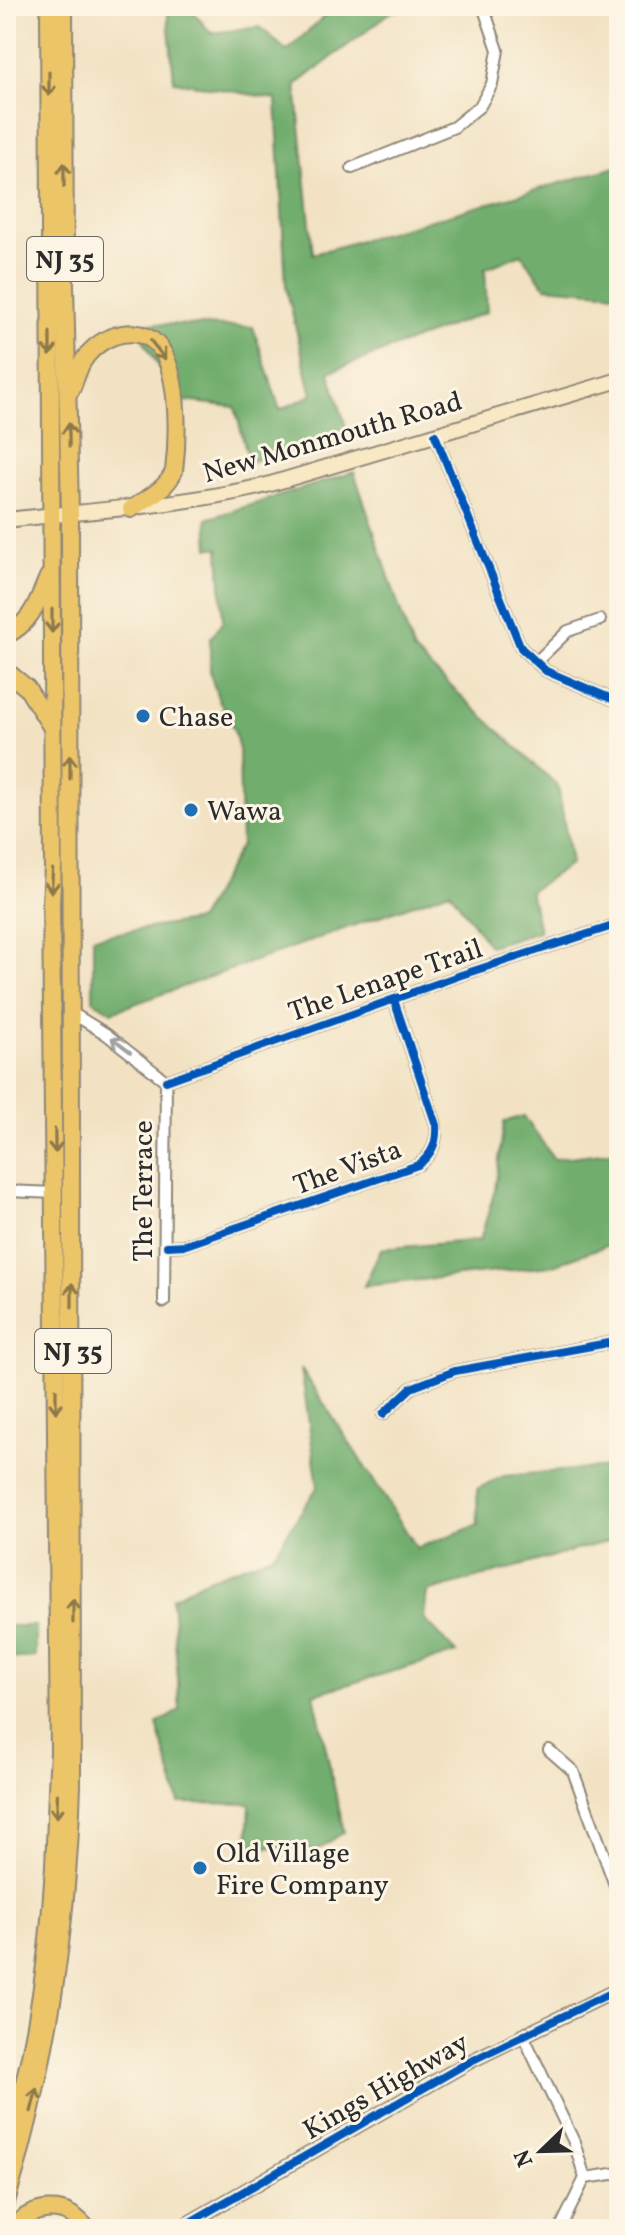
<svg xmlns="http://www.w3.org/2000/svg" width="625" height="2235" font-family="Vollkorn,serif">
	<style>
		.forest { fill: #71ad6d; stroke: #4e6c4c; stroke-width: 2 }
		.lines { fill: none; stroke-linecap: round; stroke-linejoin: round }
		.minor-casing { stroke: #8e8677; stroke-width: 14 }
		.tertiary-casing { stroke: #8e8677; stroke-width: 16 }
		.secondary-casing { stroke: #8e8677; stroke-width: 18 }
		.trunk-casing { stroke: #8e8677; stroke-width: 20 }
		.minor { stroke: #fff; stroke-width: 10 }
		.tertiary { stroke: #fff; stroke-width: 12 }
		.secondary { stroke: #f8e8c3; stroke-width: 14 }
		.trunk { stroke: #edc569; stroke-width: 16 }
		.cycleway-casing { stroke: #fcf5e5; stroke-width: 13 }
		.cycleway { stroke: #0057b8; stroke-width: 8 }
		.oneway { stroke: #8c784a }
		.oneway2 { stroke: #a0a0a0 }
		.poi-dot { fill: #1f6fb2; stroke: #fcf5e5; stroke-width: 3 }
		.labels { text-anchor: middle; stroke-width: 6; stroke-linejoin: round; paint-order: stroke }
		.shield { fill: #fcf5e5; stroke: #6a6863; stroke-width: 2 }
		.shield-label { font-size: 26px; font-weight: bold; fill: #2b2b2b }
		.street-label { font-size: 28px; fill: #2b2b2b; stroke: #fcf5e5 }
		.poi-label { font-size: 28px; fill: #2b2b2b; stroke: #fcf5e5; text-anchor: start }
	</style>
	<rect width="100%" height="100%" fill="#fcf5e5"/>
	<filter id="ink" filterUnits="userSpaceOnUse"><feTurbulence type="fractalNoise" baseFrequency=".0125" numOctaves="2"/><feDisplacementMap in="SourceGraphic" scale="16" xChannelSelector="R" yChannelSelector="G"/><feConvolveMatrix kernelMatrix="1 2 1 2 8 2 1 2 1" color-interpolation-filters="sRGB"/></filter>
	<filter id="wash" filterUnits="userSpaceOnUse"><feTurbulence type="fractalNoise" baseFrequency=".006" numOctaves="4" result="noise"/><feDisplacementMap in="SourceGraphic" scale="32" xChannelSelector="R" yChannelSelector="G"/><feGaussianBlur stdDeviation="1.8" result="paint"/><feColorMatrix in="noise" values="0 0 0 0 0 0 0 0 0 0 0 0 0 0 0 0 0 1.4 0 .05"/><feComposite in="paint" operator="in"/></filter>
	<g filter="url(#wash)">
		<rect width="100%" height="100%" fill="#f2e2c3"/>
		<g class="forest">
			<polygon points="167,6 188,6 211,33 260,27 287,51 335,6 413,6 391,12 296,85 313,254 619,166 619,289 616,293 545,287 521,254 485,269 487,312 329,372 348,433 249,462 235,407 177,400 134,323 253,327 280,410 312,395 286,287 276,99 174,81"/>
			<polygon points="354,472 414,652 558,786 571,864 530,891 539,931 489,946 450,891 112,1012 93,1000 93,937 199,920 241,845 239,750 234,730 218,698 210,673 210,639 223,621 219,548 209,548 207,519"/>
			<polygon points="524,1116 554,1159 619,1151 619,1241 550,1266 364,1286 381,1249 480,1240 495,1190 504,1122"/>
			<polygon points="301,1368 417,1548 478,1525 477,1489 504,1476 619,1466 619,1538 427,1592 424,1619 457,1653 314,1694 344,1832 317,1850 248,1846 250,1804 179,1803 157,1724 180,1710 172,1598 203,1581 273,1555 318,1486"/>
			<polygon points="6,1626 35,1626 35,1657 6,1659"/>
		</g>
	</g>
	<g filter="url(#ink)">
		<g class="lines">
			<defs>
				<g id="minor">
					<polyline points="352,168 454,127 480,106 492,84 498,50 483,6"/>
					<polyline points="435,435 521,648 546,671 619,702"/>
					<polyline points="536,662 568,631 600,620"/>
					<polyline points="72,1013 106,1034 166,1081"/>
					<polyline points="166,1081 461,975 619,924"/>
					<polyline points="6,1191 56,1193"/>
					<path d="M 167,1246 L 186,1245 L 418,1165 C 433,1154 437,1142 436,1125 L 394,1000"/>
					<polyline points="164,1302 166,1081"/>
					<polyline points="383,1414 411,1388 455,1371 619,1341"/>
					<polyline points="549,1750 573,1771 619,1896"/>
					<polyline points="523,2035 574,2142 585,2178 560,2229"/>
					<polyline points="585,2178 619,2173"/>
				</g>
				<polyline id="tertiary" points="178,2229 469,2062 619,1989"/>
				<path id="secondary" d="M 6,520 C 94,510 181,506 267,485 L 619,380"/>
				<g id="trunk">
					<path d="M 71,390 C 75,381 78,369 83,361 C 100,333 145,319 164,354 C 179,383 178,439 174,471 C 167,489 146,499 131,509"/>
					<path d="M 6,635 C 31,624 38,601 48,577"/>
					<polyline points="6,671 27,688 52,728"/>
					<path d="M 6,2149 C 33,2064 47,1970 53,1882 C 56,1838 56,1795 59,1752 L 51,903 L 53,867 L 49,6"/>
					<path d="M 6,2202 C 48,2064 67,1930 72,1786 L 70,513 L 65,283 L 64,6"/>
					<path d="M 11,2229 C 33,2205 66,2201 87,2229"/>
				</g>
			</defs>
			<use href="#minor" class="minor-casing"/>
			<use href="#tertiary" class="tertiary-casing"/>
			<use href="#secondary" class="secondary-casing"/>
			<use href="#trunk" class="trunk-casing"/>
			<use href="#minor" class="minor"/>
			<use href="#tertiary" class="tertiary"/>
			<use href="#secondary" class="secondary"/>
			<use href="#trunk" class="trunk"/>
			<defs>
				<g id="cycleway">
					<polyline points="435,435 521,648 546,671 619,702"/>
					<polyline points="166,1081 461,975 619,924"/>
					<path d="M 167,1246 L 186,1245 L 418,1165 C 433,1154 437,1142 436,1125 L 394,1000"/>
					<polyline points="383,1414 411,1388 455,1371 619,1341"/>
					<polyline points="178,2229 469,2062 619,1989"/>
				</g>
			</defs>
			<use href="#cycleway" class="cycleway-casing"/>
			<use href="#cycleway" class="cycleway"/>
		</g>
		<defs><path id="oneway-shaft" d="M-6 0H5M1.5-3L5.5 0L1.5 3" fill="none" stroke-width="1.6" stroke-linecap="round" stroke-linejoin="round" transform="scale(2)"/></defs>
		<g class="oneway">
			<use href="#oneway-shaft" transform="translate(49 84) rotate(90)"/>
			<use href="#oneway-shaft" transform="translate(64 175) rotate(-90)"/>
			<use href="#oneway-shaft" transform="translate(50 344) rotate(90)"/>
			<use href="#oneway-shaft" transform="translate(158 350) rotate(52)"/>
			<use href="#oneway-shaft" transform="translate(69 435) rotate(-91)"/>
			<use href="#oneway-shaft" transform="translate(52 621) rotate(90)"/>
			<use href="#oneway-shaft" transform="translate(70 767) rotate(-90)"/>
			<use href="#oneway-shaft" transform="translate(52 881) rotate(93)"/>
			<use href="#oneway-shaft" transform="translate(55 1141) rotate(89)"/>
			<use href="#oneway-shaft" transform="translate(72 1295) rotate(-90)"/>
			<use href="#oneway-shaft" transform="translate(56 1401) rotate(90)"/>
			<use href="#oneway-shaft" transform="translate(73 1611) rotate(-90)"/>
			<use href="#oneway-shaft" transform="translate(57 1806) rotate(92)"/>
			<use href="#oneway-shaft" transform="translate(34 2100) rotate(-76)"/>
		</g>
		<use class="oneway2" href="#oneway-shaft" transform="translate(121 1045) rotate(-143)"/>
	</g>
	<g class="poi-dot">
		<circle cx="143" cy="716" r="8"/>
		<circle cx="191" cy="810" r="8"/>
		<circle cx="200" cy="1868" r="8"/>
	</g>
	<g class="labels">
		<g class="shield">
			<rect x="27" y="237" width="76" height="44" rx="6"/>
			<rect x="35" y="1329" width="76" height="44" rx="6"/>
		</g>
		<g class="shield-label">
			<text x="65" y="268">NJ 35</text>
			<text x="73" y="1360">NJ 35</text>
		</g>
		<g class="street-label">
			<text transform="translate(332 436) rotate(-16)" y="10">New Monmouth Road</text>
			<text transform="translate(385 979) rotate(-19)" y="10">The Lenape Trail</text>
			<text transform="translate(347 1166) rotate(-20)" y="10">The Vista</text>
			<text transform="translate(142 1191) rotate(-90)" y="10">The Terrace</text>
			<text transform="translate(385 2085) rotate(-30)" y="10">Kings Highway</text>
		</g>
		<g class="poi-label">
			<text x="159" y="726">Chase</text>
			<text x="207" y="820">Wawa</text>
			<text x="216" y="1862">Old Village<tspan x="216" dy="32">Fire Company</tspan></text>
		</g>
	</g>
	<rect width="625" height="2235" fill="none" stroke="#fcf5e5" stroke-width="32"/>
	<g transform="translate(541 2151) rotate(247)" stroke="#fcf5e5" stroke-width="6" paint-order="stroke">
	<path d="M0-6L14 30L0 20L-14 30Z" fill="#2b2b2b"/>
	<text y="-12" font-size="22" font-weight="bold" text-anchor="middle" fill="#2b2b2b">N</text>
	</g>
</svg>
